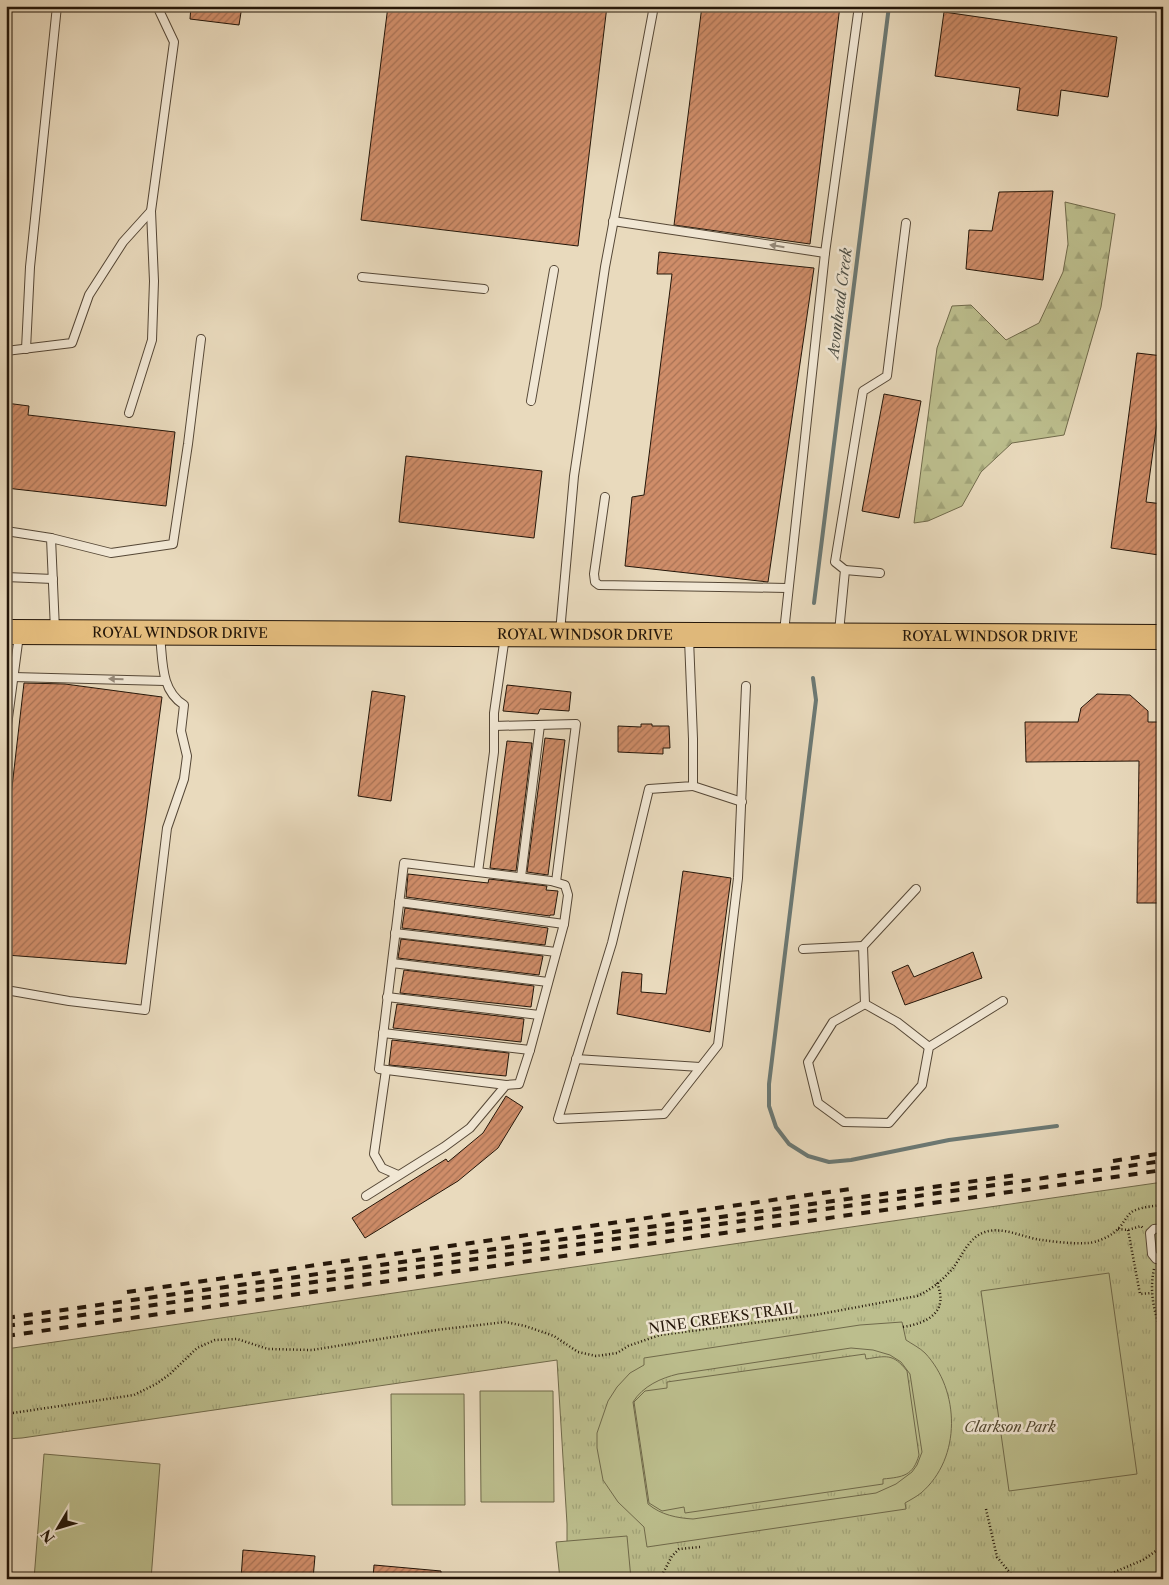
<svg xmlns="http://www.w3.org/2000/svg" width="1169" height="1585" font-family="'Libre Caslon Text',serif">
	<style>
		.forest { fill: url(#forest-firs); stroke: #706a4b }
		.park { fill: url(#park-tufts); stroke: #706a4b }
		.garden { fill: #bcbe8d; stroke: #706a4b; fill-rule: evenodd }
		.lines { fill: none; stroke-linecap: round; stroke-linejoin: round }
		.stream { stroke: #6b7873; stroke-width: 4 }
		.building { fill: url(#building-hatch); stroke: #241609 }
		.service-casing { stroke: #554736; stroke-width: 10 }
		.primary-casing { stroke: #241609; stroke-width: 26 }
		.path { stroke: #241609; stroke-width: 2.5; stroke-dasharray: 1 2.5; stroke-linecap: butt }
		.service { stroke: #f1e7d4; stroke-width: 8 }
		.primary { stroke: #e4bd7e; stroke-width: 24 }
		.rail { stroke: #241609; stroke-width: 4; stroke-dasharray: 9 9; stroke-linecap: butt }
		.oneway { fill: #958979 }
		.labels { text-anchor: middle; stroke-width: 5; stroke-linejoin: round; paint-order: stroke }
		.street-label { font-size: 14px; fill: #241609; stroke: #f1e7d4 }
		.park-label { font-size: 14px; font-style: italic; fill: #524831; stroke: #f1e7d4 }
		.water-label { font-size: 15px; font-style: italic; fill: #4d4f47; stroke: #f1e7d4 }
	</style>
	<defs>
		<pattern id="forest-firs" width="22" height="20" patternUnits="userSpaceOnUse" patternTransform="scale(1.25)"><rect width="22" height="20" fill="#bcbe8d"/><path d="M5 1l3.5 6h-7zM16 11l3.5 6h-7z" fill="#a1a378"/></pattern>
		<pattern id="park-tufts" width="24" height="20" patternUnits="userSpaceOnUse" patternTransform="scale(1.25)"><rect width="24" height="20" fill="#bcbe8d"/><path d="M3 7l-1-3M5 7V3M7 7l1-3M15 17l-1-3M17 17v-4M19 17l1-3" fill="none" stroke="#a1a378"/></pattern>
		<pattern id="building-hatch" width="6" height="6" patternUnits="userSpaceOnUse" patternTransform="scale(1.25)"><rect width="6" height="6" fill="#cf8d69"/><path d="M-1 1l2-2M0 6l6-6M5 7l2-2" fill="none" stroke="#a87255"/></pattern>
	</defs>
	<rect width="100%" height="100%" fill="#e9dabd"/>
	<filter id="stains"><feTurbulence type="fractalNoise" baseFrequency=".004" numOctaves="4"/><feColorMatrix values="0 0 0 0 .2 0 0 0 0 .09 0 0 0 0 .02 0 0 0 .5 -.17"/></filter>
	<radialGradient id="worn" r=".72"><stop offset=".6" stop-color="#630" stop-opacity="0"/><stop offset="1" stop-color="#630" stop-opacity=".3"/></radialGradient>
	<polygon class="forest" points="1065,202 1115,214 1101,307 1064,435 1012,443 981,472 962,506 928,521 914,523 937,348 952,306 971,305 1006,340 1039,323 1063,272 1068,244"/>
	<polygon class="park" points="1163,1182 1163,1579 567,1579 567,1524 557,1360 22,1438 6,1439 6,1349"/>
	<g class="garden">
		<polygon points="1109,1273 1137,1474 1009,1491 981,1291"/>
		<path d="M 902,1322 L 906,1340 C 912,1344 920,1348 925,1353 C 960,1390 962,1458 921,1493 C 916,1497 910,1500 905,1503 L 906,1509 L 647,1547 L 644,1527 L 618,1502 L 603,1480 L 597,1448 L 597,1433 L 608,1401 L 617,1387 L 630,1373 L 644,1365 L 644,1358 L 860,1325 ZM 851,1348 L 873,1350 L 890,1355 L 901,1362 L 910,1374 L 922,1452 L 917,1465 L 912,1472 L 896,1484 L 876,1493 L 693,1519 C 677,1518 661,1515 648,1504 L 633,1402 C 643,1386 661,1378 678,1374 Z"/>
		<path d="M 865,1354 L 866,1359 C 886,1356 893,1353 907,1371 L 919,1455 C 913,1476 903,1477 883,1479 L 883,1484 L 685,1513 L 684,1507 L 662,1511 L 649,1503 L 634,1402 L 645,1391 L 667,1388 L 667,1382 Z"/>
		<polygon points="480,1391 553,1391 554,1502 481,1502"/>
		<polygon points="391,1394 464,1394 465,1505 392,1505"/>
		<polygon points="44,1454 160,1464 151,1579 34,1579"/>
		<polygon points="627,1536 631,1579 560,1579 556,1542"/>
	</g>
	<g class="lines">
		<g class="stream">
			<polyline points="814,603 889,6"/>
			<polyline points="813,678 816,700 769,1084 769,1106 776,1127 789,1144 808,1156 829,1162 851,1160 949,1140 1057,1126"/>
		</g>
	</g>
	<g class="building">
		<polygon points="191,6 242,6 239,25 190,19"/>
		<polygon points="388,6 607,6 578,246 361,220"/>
		<polygon points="702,6 840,6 810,244 674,225"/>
		<polygon points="944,12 1117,37 1108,97 1061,90 1058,116 1017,110 1020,88 935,76"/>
		<polygon points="1053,191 1043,280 966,269 969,230 992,231 999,192"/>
		<polygon points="659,252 814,268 768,582 625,566 632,497 644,495 672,274 657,274"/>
		<polygon points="1137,353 1163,356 1163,379 1146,502 1163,504 1163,524 1159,555 1111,548"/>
		<polygon points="884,394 921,401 899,518 862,511"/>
		<polygon points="6,403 29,406 28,415 175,432 166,506 6,488"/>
		<polygon points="406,456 542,471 534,538 399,522"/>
		<polygon points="24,683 65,684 162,697 126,964 6,955 6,839"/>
		<polygon points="507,685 571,692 569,711 540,709 538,714 503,711"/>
		<polygon points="372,691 405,696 391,801 358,796"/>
		<polygon points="1097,694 1130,695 1148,711 1148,722 1163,722 1163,903 1137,903 1139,761 1026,762 1025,722 1078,722 1081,708"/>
		<polygon points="641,724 652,724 652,726 669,726 670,748 663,748 663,754 618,752 618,726 641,727"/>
		<polygon points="545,738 565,740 548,875 527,872"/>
		<polygon points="507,741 532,743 516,871 490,868"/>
		<polygon points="683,871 731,878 710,1032 617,1014 622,972 642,974 641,992 666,994"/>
		<polygon points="408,874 488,883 489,879 547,886 546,890 558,891 554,915 550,915 550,916 406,897"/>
		<polygon points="405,908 548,928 545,945 402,928"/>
		<polygon points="401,939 543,956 539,975 398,958"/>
		<polygon points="973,952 982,978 905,1005 892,972 908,965 914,977"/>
		<polygon points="404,970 534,986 531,1007 400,993"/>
		<polygon points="397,1004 524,1019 521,1042 393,1028"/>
		<polygon points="392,1040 509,1053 506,1076 389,1065"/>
		<polygon points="506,1096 523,1107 498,1148 458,1181 365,1238 352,1218 446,1159 448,1162 483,1133"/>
		<polygon points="243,1550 315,1556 313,1579 241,1579"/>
		<polygon points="374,1565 441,1571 441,1579 373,1579"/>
	</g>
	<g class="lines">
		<defs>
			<g id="service">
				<polyline points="613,221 825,253"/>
				<polyline points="362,277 484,289"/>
				<polyline points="26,349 30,267 57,6"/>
				<polyline points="6,351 72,343 89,295 123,242 151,211 174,42 157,6"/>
				<polyline points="531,401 554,270"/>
				<polyline points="129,413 152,340 154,281 151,211"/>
				<polyline points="605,497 594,574 595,582 599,585 787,588"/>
				<polyline points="6,531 51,538 55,630"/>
				<polyline points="51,538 111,553 173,544 188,444 201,339"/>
				<polyline points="845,570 880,573"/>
				<polyline points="6,577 53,579"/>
				<polyline points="560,632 574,476 605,267 654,6"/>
				<polyline points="784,632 825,253 859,6"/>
				<polyline points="839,632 845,570 835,562 863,391 887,376 906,223"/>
				<polyline points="689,639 693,739 693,786 649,789 612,943 558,1119 664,1114 718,1045 738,878 746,686"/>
				<polyline points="13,677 165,681"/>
				<polyline points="494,726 576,724 556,882"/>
				<polyline points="6,733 19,635"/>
				<polyline points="693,786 742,802"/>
				<polyline points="478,872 494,752 494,713 505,636"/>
				<polyline points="521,877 540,725"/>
				<polyline points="916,889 863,946 865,1004 833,1022 808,1062 818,1103 844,1122 889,1123 922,1085 929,1047 1003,1001"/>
				<polyline points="399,902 564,924"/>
				<polyline points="395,933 556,952"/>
				<polyline points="803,949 863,946"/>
				<polyline points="392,963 548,982"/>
				<path d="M 6,990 L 69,1001 L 145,1010 L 167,828 L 184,779 L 187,756 L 181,731 L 184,705 C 160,690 163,660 160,636"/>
				<polyline points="387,997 539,1015"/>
				<polyline points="865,1004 897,1022 929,1047"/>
				<polyline points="383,1033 530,1050"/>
				<polyline points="576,1059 700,1067"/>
				<polyline points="386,1070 374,1154 382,1168 398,1175"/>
				<polyline points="366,1196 444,1147 470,1128 506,1085 519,1084 530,1050 564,924 568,895 565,885 551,881 404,863 379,1069 506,1085"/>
				<polyline points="1163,1228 1154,1229 1150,1233 1152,1254 1156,1259 1163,1260"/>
			</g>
			<g id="primary">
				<path id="s1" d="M 6,632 L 1163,637"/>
			</g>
		</defs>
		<use href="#service" class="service-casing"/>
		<use href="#primary" class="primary-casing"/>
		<g class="path">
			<polyline points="1118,1229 1128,1230 1141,1226 1143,1228"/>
			<polyline points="1128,1230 1140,1294 1152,1293"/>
			<path d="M 1154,1269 C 1149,1291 1154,1314 1163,1335"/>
			<path d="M 903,1327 C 928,1323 949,1312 937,1283"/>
			<path d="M 6,1414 L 134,1395 L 156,1384 L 170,1374 L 197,1348 L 215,1340 L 237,1339 L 268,1349 L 312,1350 L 436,1330 L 505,1322 L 525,1326 L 554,1336 L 578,1352 L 596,1356 L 617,1353 L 628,1346 L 660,1335 L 815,1315 L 917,1296 C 931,1290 943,1280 953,1268 C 962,1256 969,1237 985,1232 C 1003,1226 1024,1238 1042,1240 C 1056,1242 1073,1244 1087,1243 C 1096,1243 1112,1236 1118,1229 C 1124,1223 1126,1216 1133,1211 C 1142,1207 1153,1206 1163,1205"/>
			<polyline points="986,1509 997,1557 1015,1579"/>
			<polyline points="660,1579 672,1556 679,1549 700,1547"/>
			<polyline points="1098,1579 1143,1560 1163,1546"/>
		</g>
		<use href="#service" class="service"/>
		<use href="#primary" class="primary"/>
		<g class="rail">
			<polyline points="1113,1161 1163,1153"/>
			<polyline points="127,1292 850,1189"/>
			<polyline points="6,1318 1017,1175"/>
			<polyline points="6,1326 1163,1161"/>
			<polyline points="6,1336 1163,1170"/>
		</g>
	</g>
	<defs><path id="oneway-solid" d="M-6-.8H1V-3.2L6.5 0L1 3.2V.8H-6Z" transform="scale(1.25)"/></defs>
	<g class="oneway">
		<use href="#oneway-solid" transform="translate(777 246) rotate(-171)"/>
		<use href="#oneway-solid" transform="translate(116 679) rotate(-179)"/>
	</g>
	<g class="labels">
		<g class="street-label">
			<text dy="5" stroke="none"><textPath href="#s1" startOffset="174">ROYAL WINDSOR DRIVE</textPath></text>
			<text dy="5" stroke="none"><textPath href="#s1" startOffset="579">ROYAL WINDSOR DRIVE</textPath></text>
			<text dy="5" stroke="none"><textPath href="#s1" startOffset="984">ROYAL WINDSOR DRIVE</textPath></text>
			<text transform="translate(723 1318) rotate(-8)" y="5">NINE CREEKS TRAIL</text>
		</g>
		<g class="park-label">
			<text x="1010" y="1432">Clarkson Park</text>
		</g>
		<g class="water-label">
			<text transform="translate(840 303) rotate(-83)" y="5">Avonhead Creek</text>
		</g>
	</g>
	<rect width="1169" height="1585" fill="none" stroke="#e9dabd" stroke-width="25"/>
	<rect x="8" y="8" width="1154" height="1570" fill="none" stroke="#241609" stroke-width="2.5"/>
	<rect x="12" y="12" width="1144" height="1560" fill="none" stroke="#241609"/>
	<g transform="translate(58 1528) rotate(232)" stroke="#f1e7d4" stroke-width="4" paint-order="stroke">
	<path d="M0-4L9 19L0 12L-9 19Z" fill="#241609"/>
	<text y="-8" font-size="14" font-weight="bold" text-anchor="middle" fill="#241609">N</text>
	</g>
	<rect width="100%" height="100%" filter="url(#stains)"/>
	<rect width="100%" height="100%" fill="url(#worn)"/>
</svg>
